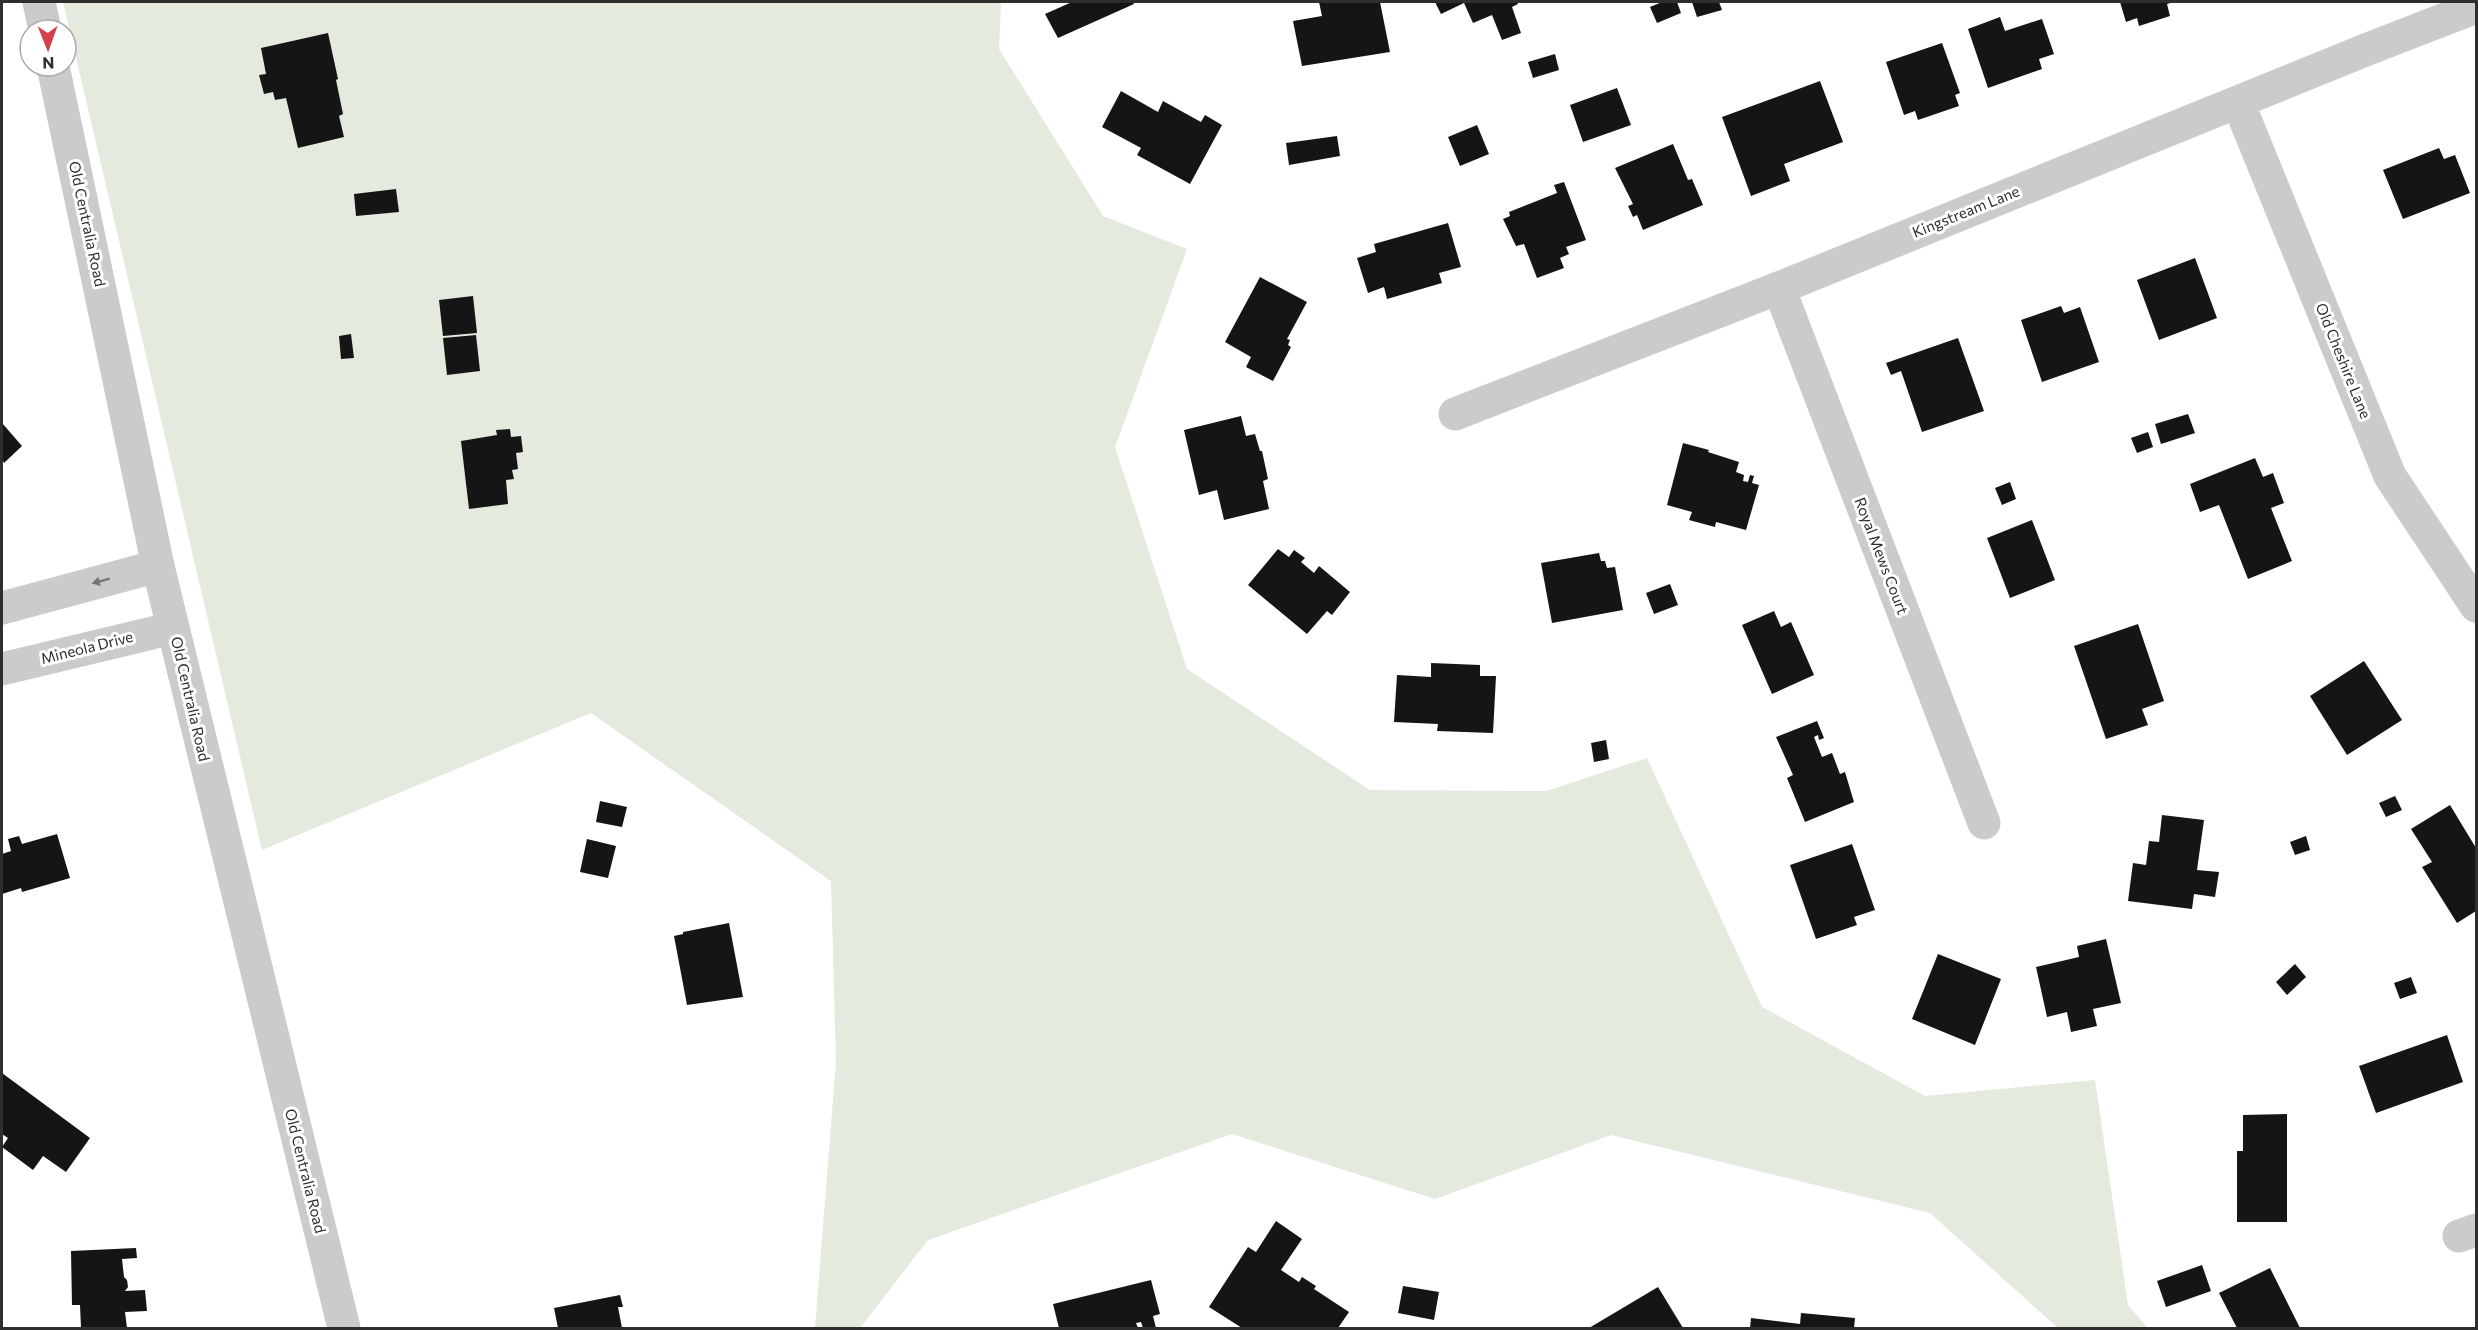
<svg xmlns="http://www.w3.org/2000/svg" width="2478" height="1330" font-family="Commissioner,sans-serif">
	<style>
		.green { fill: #e4eade }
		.building { fill: #151515 }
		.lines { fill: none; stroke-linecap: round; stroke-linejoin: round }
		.minor { stroke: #cbcbcb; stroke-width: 33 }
		.tertiary { stroke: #cbcbcb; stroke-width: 33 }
		.oneway { fill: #757575 }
		.labels { text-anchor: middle; stroke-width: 6; stroke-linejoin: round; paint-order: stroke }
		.street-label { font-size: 15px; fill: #2e2e2e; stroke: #fff }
	</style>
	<rect width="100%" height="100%" fill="#fff"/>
	<polygon class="green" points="63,2 1001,2 999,49 1103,216 1187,249 1115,447 1187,669 1370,790 1546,791 1647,758 1762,1007 1925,1096 2095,1080 2128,1305 2148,1328 2058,1328 1930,1213 1611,1135 1435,1199 1232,1134 928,1240 860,1328 815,1328 836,1062 831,881 591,713 262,850"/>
	<g class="building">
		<polygon points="1072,2 1133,2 1134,4 1058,38 1045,14"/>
		<polygon points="1319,2 1380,2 1390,52 1302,66 1293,21 1322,16"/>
		<polygon points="1435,2 1517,2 1518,4 1512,7 1521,33 1502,40 1492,15 1473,23 1464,3 1441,14"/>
		<polygon points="1662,2 1677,2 1681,13 1657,23 1650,7"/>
		<polygon points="1692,2 1719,2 1722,10 1697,17"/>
		<polygon points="2120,2 2174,2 2167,4 2170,16 2139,26 2137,18 2126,22"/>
		<polygon points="2000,17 2005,31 2042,19 2054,54 2039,59 2042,69 1988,88 1968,29"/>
		<polygon points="328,33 338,79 336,80 343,114 339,116 344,137 298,148 286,98 275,100 273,92 264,94 259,75 266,74 261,48"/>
		<polygon points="1942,43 1960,93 1955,95 1959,106 1918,120 1915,111 1904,115 1886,62"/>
		<polygon points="1555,54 1559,70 1533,78 1528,62"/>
		<polygon points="1820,81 1843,142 1784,164 1790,181 1751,196 1722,117"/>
		<polygon points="1617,88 1631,125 1583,142 1570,105"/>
		<polygon points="1121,91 1158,112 1163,101 1201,122 1205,115 1222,125 1190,184 1137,155 1141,148 1102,127"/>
		<polygon points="1477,125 1489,154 1460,166 1448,137"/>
		<polygon points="1337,136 1340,156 1289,165 1286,143"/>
		<polygon points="1673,144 1688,180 1692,179 1703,205 1643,230 1637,215 1633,217 1628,206 1633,204 1615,168"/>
		<polygon points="2439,148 2444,159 2455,155 2470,193 2403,219 2383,170"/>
		<polygon points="1564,182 1586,240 1566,247 1569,254 1560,258 1564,268 1537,278 1524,244 1516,246 1503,219 1510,216 1509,212 1557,193 1554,185"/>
		<polygon points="396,189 399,212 356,216 354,194"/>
		<polygon points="1448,223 1461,267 1439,273 1442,283 1387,299 1384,287 1368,293 1357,258 1376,252 1374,244"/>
		<polygon points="2195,258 2217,318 2159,340 2137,280"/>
		<polygon points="1260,277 1307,302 1287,339 1290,340 1288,345 1291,347 1273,381 1246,367 1251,357 1225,342"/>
		<polygon points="473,296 477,333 443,336 439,300"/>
		<polygon points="2061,306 2064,313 2080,307 2099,362 2042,382 2021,320"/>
		<polygon points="351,334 354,358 341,359 339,336"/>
		<polygon points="476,335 480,371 447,375 443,338"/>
		<polygon points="1958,338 1984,411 1922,432 1901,371 1891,375 1886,363"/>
		<polygon points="2188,414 2195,433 2161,444 2155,424"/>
		<polygon points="1241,416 1246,436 1255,434 1260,451 1262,451 1268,479 1263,481 1269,509 1224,520 1217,490 1199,495 1184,430"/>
		<polygon points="2,423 22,446 4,463 2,459"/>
		<polygon points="510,429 511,437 521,436 523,452 516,453 518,469 512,470 514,479 506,480 508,504 469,509 461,441 497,435 496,430"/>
		<polygon points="2148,432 2153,447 2137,453 2131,438"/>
		<polygon points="1683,443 1709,450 1708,452 1739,462 1736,472 1744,475 1743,481 1748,482 1750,475 1754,476 1752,483 1759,485 1746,530 1716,522 1715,527 1689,520 1692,512 1667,505"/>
		<polygon points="2255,458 2263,477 2273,473 2284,503 2271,508 2292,561 2248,579 2219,505 2200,512 2190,484"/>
		<polygon points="2010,482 2016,499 2002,505 1995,488"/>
		<polygon points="2032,520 2055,580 2010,598 1987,538"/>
		<polygon points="1278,549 1289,557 1294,550 1305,558 1301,562 1314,573 1319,566 1350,592 1332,615 1327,611 1307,634 1248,585"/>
		<polygon points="1599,553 1601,561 1605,561 1607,568 1615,567 1623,610 1552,623 1541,563"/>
		<polygon points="1670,584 1678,605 1654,614 1646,593"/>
		<polygon points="1774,611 1781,627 1791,622 1814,675 1772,694 1742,625"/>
		<polygon points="2138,624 2164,701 2142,709 2148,725 2106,739 2074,646"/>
		<polygon points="2364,661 2402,720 2347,755 2310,696"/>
		<polygon points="1431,663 1480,665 1480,676 1496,676 1493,733 1437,731 1438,724 1394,722 1397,675 1431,677"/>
		<polygon points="1817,721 1824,738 1819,740 1818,735 1814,737 1822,757 1832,753 1840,774 1845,772 1854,802 1805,822 1787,778 1793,775 1776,737"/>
		<polygon points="1606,740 1609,759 1594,762 1591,743"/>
		<polygon points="2395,796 2402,810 2386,817 2379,803"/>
		<polygon points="600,801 627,807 622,827 596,822"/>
		<polygon points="2450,805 2476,848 2476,911 2457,923 2422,867 2432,862 2411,829"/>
		<polygon points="2162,815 2204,820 2197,870 2219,872 2215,897 2194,894 2192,909 2128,901 2133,863 2146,865 2149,841 2159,842"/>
		<polygon points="57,834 70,878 22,892 21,888 2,894 2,854 11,851 8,839 19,836 22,844"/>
		<polygon points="2306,836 2310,850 2295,855 2290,842"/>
		<polygon points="587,839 616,846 608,878 580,872"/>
		<polygon points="1852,844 1875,910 1854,917 1857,925 1816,939 1790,865"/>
		<polygon points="729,923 743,997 687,1005 674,936 683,934 683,932"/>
		<polygon points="2106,939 2121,1003 2093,1009 2097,1026 2071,1032 2067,1012 2047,1017 2036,967 2079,957 2077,946"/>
		<polygon points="1938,954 2001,979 1975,1045 1912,1019"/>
		<polygon points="2295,964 2306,977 2287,995 2276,982"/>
		<polygon points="2411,977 2417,993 2400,999 2394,983"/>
		<polygon points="2447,1035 2463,1082 2376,1113 2359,1066"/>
		<polygon points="2,1073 90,1138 66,1172 43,1156 33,1170 2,1147 8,1138 2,1134"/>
		<polygon points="2287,1114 2287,1222 2237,1222 2237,1151 2243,1151 2243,1115"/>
		<polygon points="1276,1221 1302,1239 1281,1270 1299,1282 1302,1277 1316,1286 1314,1289 1349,1312 1338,1328 1242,1328 1209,1307 1248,1247 1256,1252"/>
		<polygon points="136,1248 137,1258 122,1259 124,1277 127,1280 128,1287 125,1291 145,1290 147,1311 125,1312 127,1328 81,1328 80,1305 72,1305 71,1251"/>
		<polygon points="2202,1265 2211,1291 2166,1307 2157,1281"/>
		<polygon points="2270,1268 2300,1328 2237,1328 2219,1293"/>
		<polygon points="1151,1280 1160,1314 1153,1316 1156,1328 1143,1328 1141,1322 1136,1323 1138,1328 1059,1328 1053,1304"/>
		<polygon points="1403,1286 1439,1292 1434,1320 1398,1313"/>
		<polygon points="1658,1287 1683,1328 1589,1328"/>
		<polygon points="620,1295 623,1307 618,1307 622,1328 558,1328 554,1308"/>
		<polygon points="1801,1313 1855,1318 1854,1328 1750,1328 1751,1318 1800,1324"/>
	</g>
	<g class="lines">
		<g class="minor">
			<polyline points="2238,102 2390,476 2476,606"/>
			<polyline points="1779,288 1984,823"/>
			<polyline points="1455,414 1779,288 2368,49 2476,7"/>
			<polyline points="2,608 158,566"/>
			<polyline points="2,669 173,628"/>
			<polyline points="2459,1236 2476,1230"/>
		</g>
		<g class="tertiary">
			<polyline points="39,2 45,30"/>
			<polyline points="53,66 158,566 344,1328"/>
		</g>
	</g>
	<defs><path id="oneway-solid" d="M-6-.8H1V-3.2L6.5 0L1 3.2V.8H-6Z" transform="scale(1.5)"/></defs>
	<use class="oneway" href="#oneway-solid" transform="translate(101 581) rotate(165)"/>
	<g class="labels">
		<g class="street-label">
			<text transform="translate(1966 212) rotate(-22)" y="5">Kingstream Lane</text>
			<text transform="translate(87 224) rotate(78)" y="5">Old Centralia Road</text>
			<text transform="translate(2343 361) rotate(68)" y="5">Old Cheshire Lane</text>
			<text transform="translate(1881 556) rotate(69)" y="5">Royal Mews Court</text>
			<text transform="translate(87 648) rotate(-14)" y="5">Mineola Drive</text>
			<text transform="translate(190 699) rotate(77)" y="5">Old Centralia Road</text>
			<text transform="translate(305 1171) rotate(76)" y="5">Old Centralia Road</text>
		</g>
	</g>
	<rect width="2478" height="1330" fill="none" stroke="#2e2e2e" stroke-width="6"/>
	<g transform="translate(48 48) rotate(179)"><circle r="28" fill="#ffffff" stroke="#ababab" stroke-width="1.5"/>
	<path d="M0-4.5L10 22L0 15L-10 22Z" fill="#d5414a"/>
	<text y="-9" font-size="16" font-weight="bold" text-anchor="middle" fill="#2e2e2e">N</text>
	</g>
</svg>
